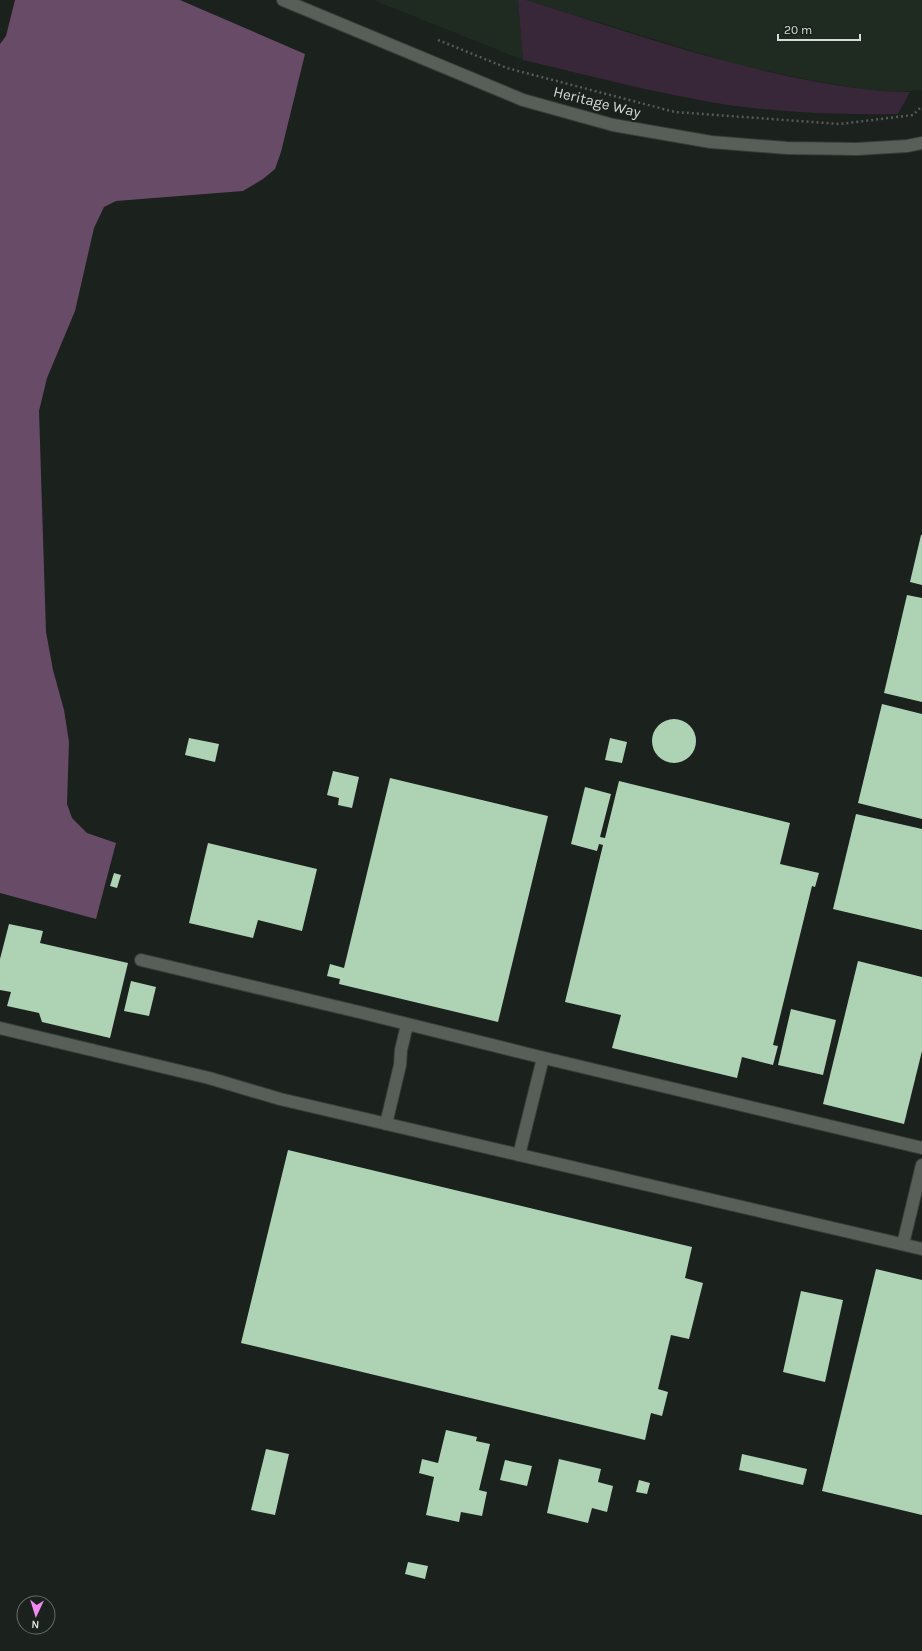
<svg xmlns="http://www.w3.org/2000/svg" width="922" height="1651" font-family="Karla,sans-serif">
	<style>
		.built { fill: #1f2b21 }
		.green { fill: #382738 }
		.forest { fill: #684b67 }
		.building { fill: #aed3b4 }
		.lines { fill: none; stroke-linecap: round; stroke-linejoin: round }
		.lane-casing { stroke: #383c38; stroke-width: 14 }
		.secondary-casing { stroke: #383c38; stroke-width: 14 }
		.path { stroke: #565b57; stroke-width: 2.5; stroke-dasharray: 2 3; stroke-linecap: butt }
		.lane { stroke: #575f58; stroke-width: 12 }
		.secondary { stroke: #575f58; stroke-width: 12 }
		.labels { text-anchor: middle; stroke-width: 4; stroke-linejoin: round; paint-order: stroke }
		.street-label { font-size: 15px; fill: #d7dcd8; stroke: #1b211c }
	</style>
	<rect width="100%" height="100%" fill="#1b211c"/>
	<g class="built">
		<polygon points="373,0 518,0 523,60"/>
		<polygon points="526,0 922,0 922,90 894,92 862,89 814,81 738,65"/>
	</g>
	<path class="green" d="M 518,0 L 526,0 C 613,27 698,57 787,76 C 827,84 868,92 910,92 L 898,114 C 842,115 784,113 728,105 C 659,94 591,76 523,60 Z"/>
	<polygon class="forest" points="15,0 180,0 305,54 281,152 275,169 263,179 243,191 116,201 104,207 94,228 75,311 47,378 39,411 46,632 53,670 64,710 69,742 67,804 72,818 87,833 116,843 96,919 0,893 0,44 6,36"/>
	<g class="building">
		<polygon points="921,535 922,535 922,585 910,582"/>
		<polygon points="907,595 922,598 922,702 884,693"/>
		<polygon points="882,704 922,714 922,819 858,803"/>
		<circle cx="674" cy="741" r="22"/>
		<polygon points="189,738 219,744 215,762 185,755"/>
		<polygon points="610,738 627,742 622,763 605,760"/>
		<polygon points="333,771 359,777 352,808 338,805 339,798 327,795"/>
		<polygon points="390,778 548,816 498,1022 339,984 340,979 327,976 330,964 344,968"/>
		<polygon points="619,781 790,823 780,864 819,873 815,887 812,886 773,1045 778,1046 773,1065 742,1057 737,1078 612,1048 621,1015 565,1002 603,845 599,844 597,851 571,844 585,787 611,794 600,837 605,838"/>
		<polygon points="856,814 922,829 922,930 833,909"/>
		<polygon points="208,843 317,869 302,931 258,920 253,938 189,923"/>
		<polygon points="114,873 121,875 117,888 110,886"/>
		<polygon points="9,924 43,931 40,943 128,963 110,1038 42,1022 39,1013 7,1006 11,992 0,990 0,959"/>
		<polygon points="858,961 922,977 922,1051 904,1124 823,1104"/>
		<polygon points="131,981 156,987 149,1016 124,1011"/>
		<polygon points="791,1009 836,1020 823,1075 778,1065"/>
		<polygon points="288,1150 692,1247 685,1278 703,1283 689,1339 671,1335 658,1389 668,1392 662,1416 651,1413 645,1440 241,1343"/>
		<polygon points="876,1269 922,1280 922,1515 822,1491"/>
		<polygon points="801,1291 843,1300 825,1382 783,1372"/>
		<polygon points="446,1430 477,1437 476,1441 490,1444 479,1490 487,1492 482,1516 461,1512 459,1522 426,1515 434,1477 419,1473 422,1459 438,1463"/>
		<polygon points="266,1449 289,1454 275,1515 251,1510"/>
		<polygon points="742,1454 807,1469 803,1485 739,1470"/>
		<polygon points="559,1459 601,1469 598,1482 613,1486 607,1512 592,1508 588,1523 547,1513"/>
		<polygon points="505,1460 532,1466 527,1486 500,1480"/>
		<polygon points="639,1480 650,1483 647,1494 636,1492"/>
		<polygon points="408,1562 428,1566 425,1579 405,1574"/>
	</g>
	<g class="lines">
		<defs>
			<g id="lane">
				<polyline points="141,960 359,1012 532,1055 922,1148"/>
				<polyline points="0,1028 209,1078 280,1099 922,1249"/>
				<polyline points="386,1124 400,1065 401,1050 407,1025"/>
				<polyline points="519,1155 543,1058"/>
				<polyline points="903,1244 922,1165"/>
			</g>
			<polyline id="secondary" points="283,0 523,100 613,125 711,142 787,148 857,149 907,146 922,143"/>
		</defs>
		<use href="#lane" class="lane-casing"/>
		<use href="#secondary" class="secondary-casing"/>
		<polyline class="path" points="438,40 507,68 675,112 840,124 913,115 922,106"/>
		<use href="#lane" class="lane"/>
		<use href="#secondary" class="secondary"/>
	</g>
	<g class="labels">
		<g class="street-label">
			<text transform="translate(597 102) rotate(14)" y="5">Heritage Way</text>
		</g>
	</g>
	<g transform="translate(36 1615) rotate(184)"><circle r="19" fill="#1b211c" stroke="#666c67"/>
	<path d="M0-3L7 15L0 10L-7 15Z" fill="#f28af2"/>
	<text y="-6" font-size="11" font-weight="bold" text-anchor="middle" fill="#d7dcd8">N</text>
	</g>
	<path d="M778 34v6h82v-6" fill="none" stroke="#d7dcd8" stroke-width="2"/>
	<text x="784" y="34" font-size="12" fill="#d7dcd8" stroke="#1b211c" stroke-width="3" paint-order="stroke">20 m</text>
</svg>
